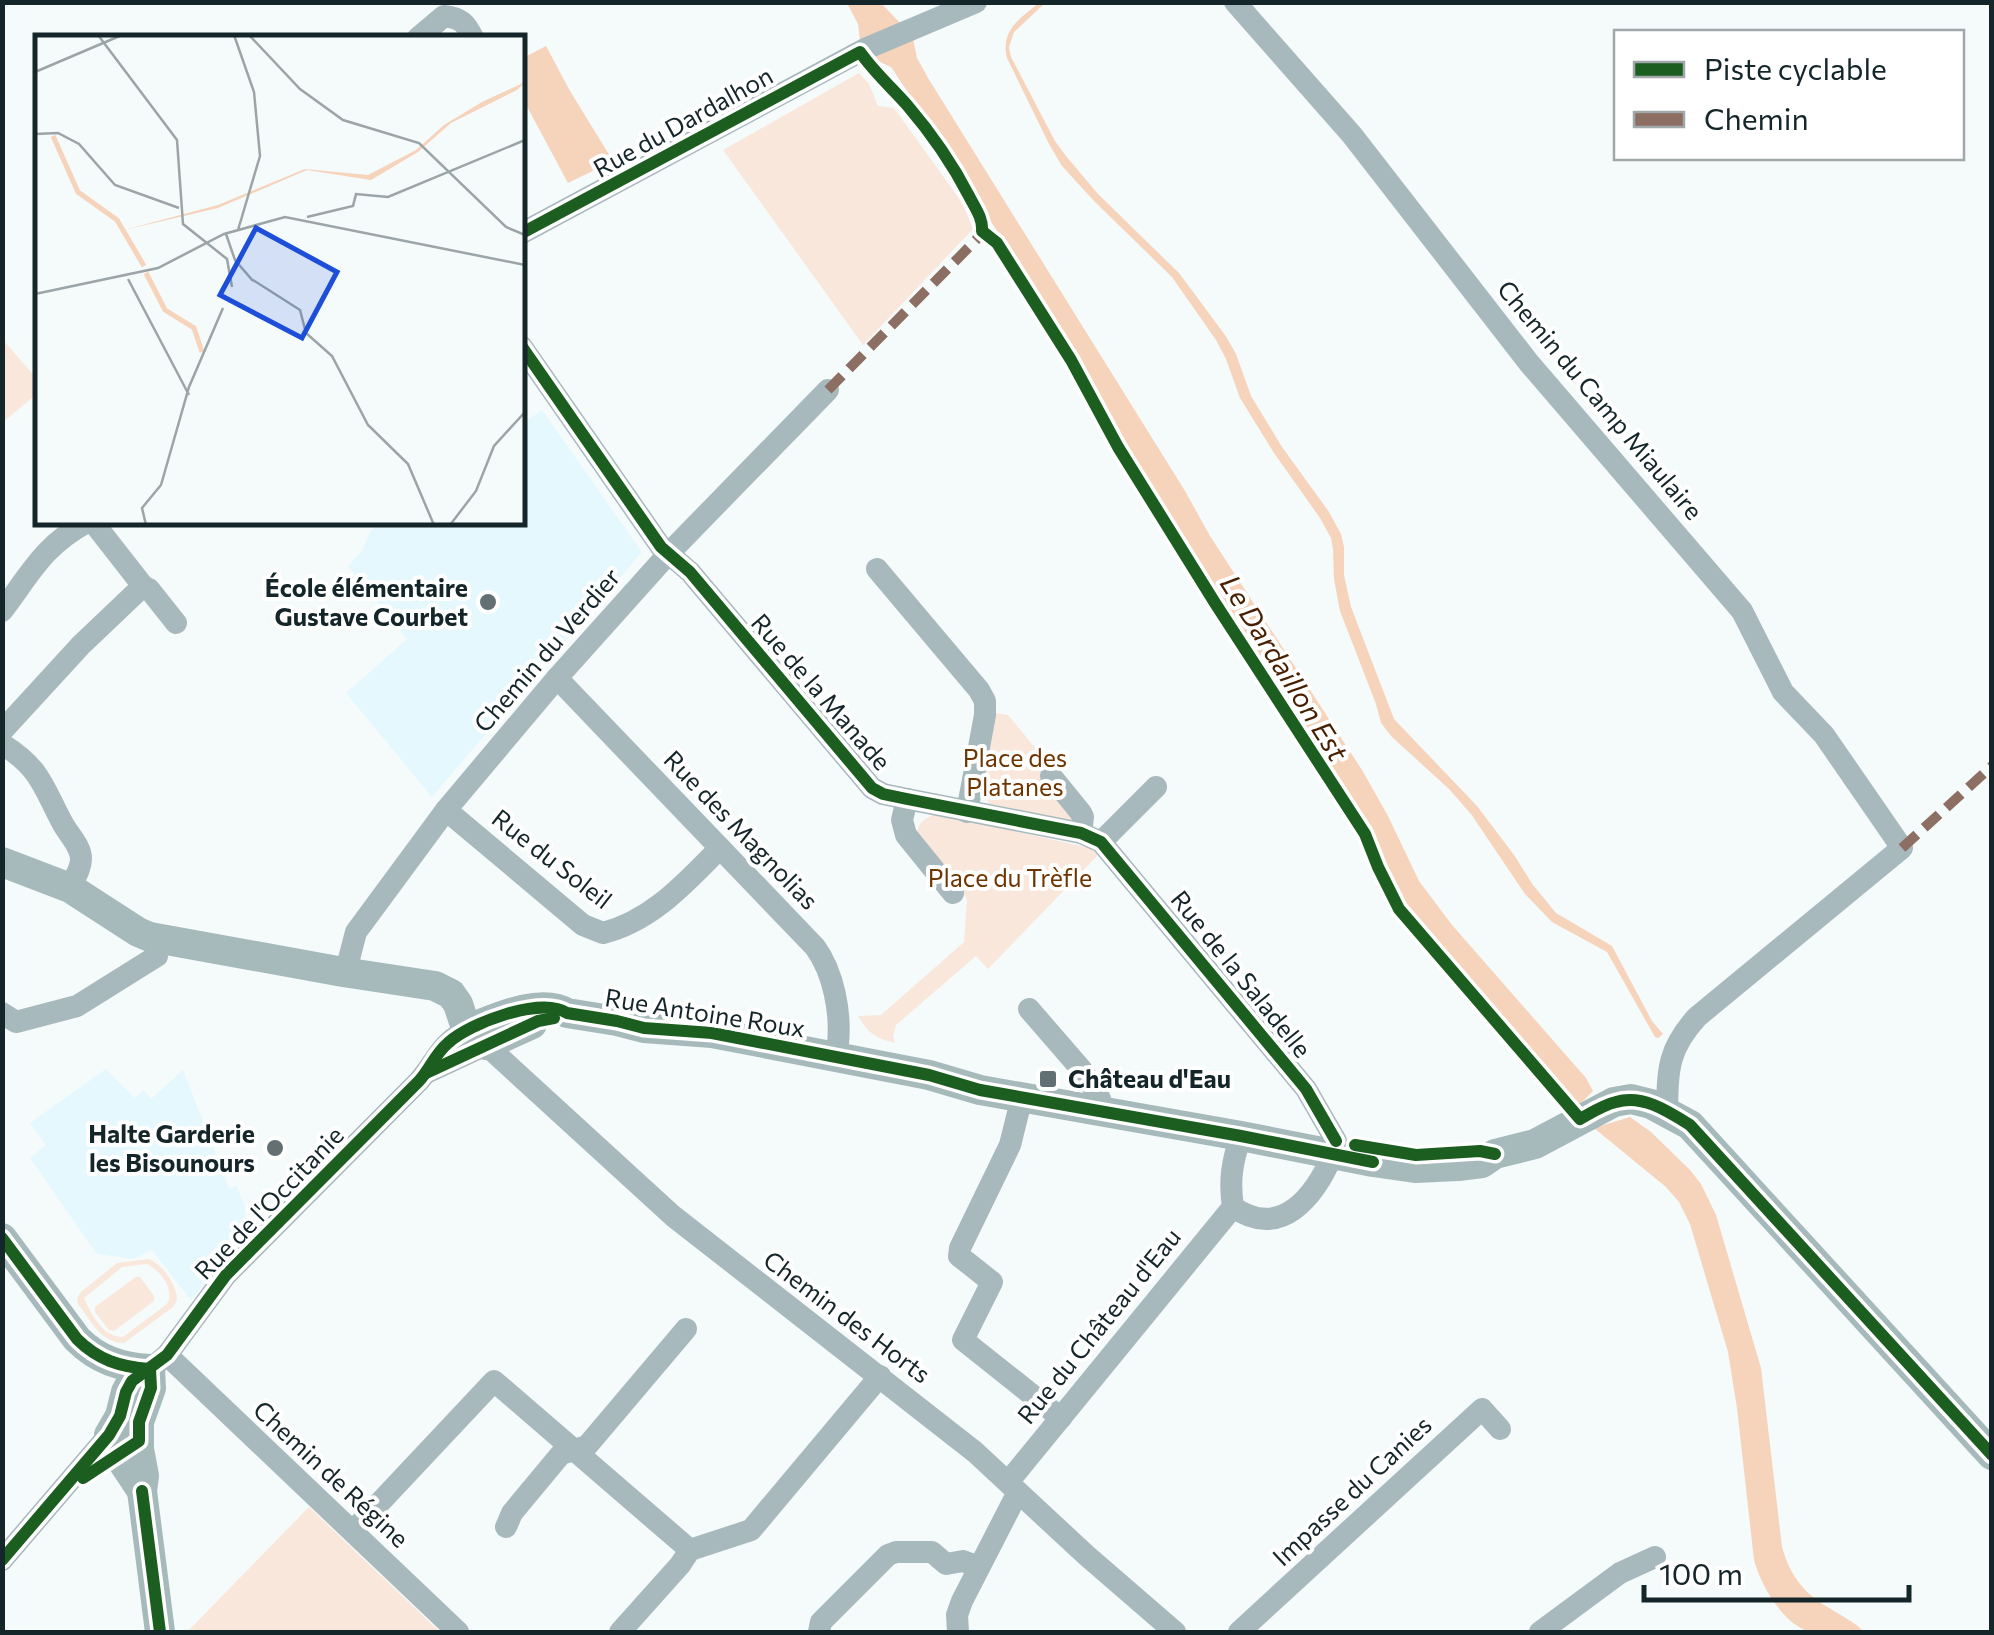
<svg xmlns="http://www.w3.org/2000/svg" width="1994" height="1635" font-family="Commissioner,sans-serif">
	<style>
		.built { fill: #e5f8fd }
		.green { fill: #fae7db; fill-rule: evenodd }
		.water { fill: #f6d3bb }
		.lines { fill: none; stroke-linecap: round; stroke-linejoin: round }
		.street { stroke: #a8b9be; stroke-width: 22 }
		.secondary { stroke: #a6b9bb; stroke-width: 30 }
		.quiet { stroke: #8d6e63; stroke-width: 10; stroke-dasharray: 20 10; stroke-linecap: butt }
		.cycleway-casing { stroke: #fff; stroke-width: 19 }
		.cycleway { stroke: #1b5e20; stroke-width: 12 }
		.poi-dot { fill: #637073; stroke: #fff; stroke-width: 4 }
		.labels { text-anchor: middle; stroke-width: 8; stroke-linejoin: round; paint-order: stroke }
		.street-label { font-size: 25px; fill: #15262a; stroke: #fff }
		.poi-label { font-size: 25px; font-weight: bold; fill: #15262a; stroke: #fff; text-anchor: end }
		.park-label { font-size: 25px; fill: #6f3500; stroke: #fff }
		.water-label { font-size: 28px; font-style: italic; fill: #471f00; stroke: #fff }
		.inset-river { fill: none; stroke: #f6d3bb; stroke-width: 5 }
		.inset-road { fill: none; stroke: #9ba5a7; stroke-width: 2.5 }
		.view { fill: #1d4ed8; fill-opacity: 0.15; stroke: #1d4ed8; stroke-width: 5 }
		.inset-edge { fill: none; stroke: #15262a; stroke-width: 5 }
	</style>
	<rect width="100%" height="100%" fill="#f5fafb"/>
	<g class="built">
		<polygon points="542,410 642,552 432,797 346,693 407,639 348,566 362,551 371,530 382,523 522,522 523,423"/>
		<polygon points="106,1069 135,1098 144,1090 151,1099 183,1070 229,1188 237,1186 245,1207 245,1227 241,1236 191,1300 152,1250 133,1259 97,1254 30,1158 46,1145 30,1123"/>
	</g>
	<g class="green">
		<polygon points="859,73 869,84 878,106 894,108 963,204 973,229 863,345 723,150"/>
		<polygon points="3,340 38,380 37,394 3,422"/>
		<polygon points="996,713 1008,715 1052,768 1075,822 990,804 984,796 983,788"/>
		<path d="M 937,814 L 1090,848 L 1098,855 L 988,969 L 976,956 L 896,1025 L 893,1037 L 895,1043 C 875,1038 868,1033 858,1016 L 881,1015 L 964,942 L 967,899 L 918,841 C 914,826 924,817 937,814 Z"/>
		<path d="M 149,1259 C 163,1265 177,1285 177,1300 L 173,1307 L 124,1343 C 101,1343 91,1321 78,1304 L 77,1298 L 81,1292 L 117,1263 ZM 147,1264 C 161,1271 175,1289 167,1304 L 123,1337 C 103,1337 91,1314 84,1298 L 122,1267 Z"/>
		<polygon points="136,1277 140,1277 154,1296 154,1301 114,1331 109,1330 95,1312 95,1307"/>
		<polygon points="309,1507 440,1632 187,1632"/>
	</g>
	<g class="water">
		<polygon points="847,3 881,3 900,23 860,41 858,24"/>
		<path d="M 1039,3 L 1045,3 L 1014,32 L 1009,47 L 1011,57 L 1055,141 L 1066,156 L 1098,194 L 1179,273 L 1225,335 L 1236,354 L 1251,396 L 1282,447 L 1329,512 L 1341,534 L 1344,547 L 1344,575 L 1351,607 L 1394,719 L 1477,806 L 1514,855 L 1533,885 L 1556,913 L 1612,946 L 1652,1021 L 1663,1034 L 1658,1038 L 1655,1037 L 1607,952 L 1552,922 L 1525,894 L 1471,814 L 1449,789 L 1392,737 L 1381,723 L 1376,704 L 1340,611 L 1334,579 L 1333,549 L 1331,538 L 1320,518 L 1274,453 L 1240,398 L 1226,359 L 1216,340 L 1172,277 L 1094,201 L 1062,166 L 1049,144 L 1007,58 C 1000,31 1020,18 1039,3 Z"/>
		<polygon points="913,39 917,58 928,78 1185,491 1210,536 1362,770 1388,816 1419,881 1452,925 1586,1078 1593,1091 1578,1106 1565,1098 1404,908 1393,888 1370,834 1344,788 1297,713 1220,601 1123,445 1084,372 945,147 891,67 871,58"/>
		<polygon points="546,46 570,91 613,161 568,183 523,99 523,58"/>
		<path d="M 1630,1117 L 1651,1132 L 1690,1170 L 1701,1184 L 1716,1215 L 1761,1368 L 1782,1547 C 1790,1576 1805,1595 1831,1609 C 1843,1617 1855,1622 1864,1632 C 1850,1632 1818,1635 1807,1631 C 1781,1621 1761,1585 1754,1560 L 1737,1408 L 1728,1352 L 1690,1224 L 1679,1202 L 1666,1187 L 1594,1128 Z"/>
	</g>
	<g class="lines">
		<g class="street">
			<path d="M 1235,2 L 1352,135 L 1529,363 L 1742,611 L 1783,692 L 1824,735 L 1902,848 L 1697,1017 C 1668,1049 1668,1068 1667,1110"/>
			<path d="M 418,38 L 444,16 C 461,18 466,23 473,38"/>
			<polyline points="522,233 865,49 976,2"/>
			<polyline points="522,347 661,547 690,572 872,788 883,794 907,799 1081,833 1101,842 1306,1089 1336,1141"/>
			<polyline points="877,569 979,690 985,701 985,715 967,812"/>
			<polyline points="143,586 149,589 176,623"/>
			<path d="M 2,611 C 31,573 43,546 87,522"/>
			<path d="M 557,678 L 815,947 C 834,973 841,1013 838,1044"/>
			<polyline points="2,731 81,645 143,586 93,522"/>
			<path d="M 2,744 C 41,768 43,787 63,824 C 69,835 81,846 81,859 C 81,869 74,879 70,888"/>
			<polyline points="1051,776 1081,813 1083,817 1081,833"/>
			<polyline points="907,799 902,820 906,835 953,893"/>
			<path d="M 446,810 L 583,925 L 603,933 C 652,921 686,882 720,848"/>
			<polyline points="1101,842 1156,787"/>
			<polyline points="343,972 349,959 356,932 446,810 557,678 669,553 828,390"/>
			<polyline points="1029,1009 1081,1069 1100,1099"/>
			<polyline points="2,1013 16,1022 77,1006 157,956"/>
			<polyline points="426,1073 486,1045 673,1216 975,1452 1086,1555 1175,1632"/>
			<polyline points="1022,1097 1010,1145 960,1248 959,1256 992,1282 963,1340 1061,1418"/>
			<path d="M 1241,1136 C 1232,1161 1229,1181 1233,1207 C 1281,1241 1315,1196 1333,1154"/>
			<polyline points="167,1355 458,1632"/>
			<path d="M 150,1369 L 167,1355 L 226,1275 L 419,1081 C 439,1058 439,1043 471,1028"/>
			<polyline points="1009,1481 1233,1207"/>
			<polyline points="506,1527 512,1513 561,1454 587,1446 686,1329"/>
			<polyline points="353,1531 494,1381 690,1550"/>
			<polyline points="2,1560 109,1435"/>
			<polyline points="620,1632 680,1565 690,1550 751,1530 880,1376"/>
			<polyline points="819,1632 821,1622 888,1555 896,1552 932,1552 946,1564 963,1561 979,1567"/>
			<polyline points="958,1632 957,1615 962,1601 1018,1492"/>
			<polyline points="1239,1632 1482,1409 1500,1429"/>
			<polyline points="1540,1632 1620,1573 1655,1557"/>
		</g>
		<g class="secondary">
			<polyline points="2,862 70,888 138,932 150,937 343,972 435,986 451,994 458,1004 464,1022 486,1045 532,1024"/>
			<path d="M 471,1028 C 496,1018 541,997 567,1013 L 617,1021 L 644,1028 L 712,1033 L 929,1075 L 980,1090 L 1241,1136 L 1373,1162 L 1415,1168 L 1458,1166 L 1482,1163 L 1495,1154 L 1535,1144 L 1614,1102 L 1631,1099 L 1651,1104 L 1690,1125 L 1992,1455"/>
			<path d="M 2,1238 L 77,1339 C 98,1360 120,1367 150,1369"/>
			<polyline points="150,1369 151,1388 139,1422 139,1449 144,1476 142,1491 160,1632"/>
			<polyline points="142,1491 112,1446 109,1435 120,1416 126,1392 132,1381 150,1369"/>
		</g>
		<g class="quiet">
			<polyline points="828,390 976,240 982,231 983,226"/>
			<polyline points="1902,848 1992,766"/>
		</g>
		<defs>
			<g id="cycleway">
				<path d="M 522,233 L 860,52 C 874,72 891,87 907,105 C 931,133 952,163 969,196 C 975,208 983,218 982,231 L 997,243 L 1071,360 L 1118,447 L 1215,603 L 1365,834 L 1378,867 L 1399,909 L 1580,1119 C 1591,1113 1603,1105 1616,1102 C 1642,1094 1668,1111 1690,1125 L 1992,1455"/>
				<polyline points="522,347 661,547 690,572 872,788 883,794 907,799 1081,833 1101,842 1306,1089 1336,1141"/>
				<polyline points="426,1073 538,1021 554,1018"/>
				<polyline points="1355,1145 1416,1155 1480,1151 1495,1154"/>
				<path d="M 2,1238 L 77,1339 C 98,1360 120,1367 150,1369"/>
				<polyline points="83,1478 139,1441 139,1422 151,1388 150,1369"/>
				<polyline points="142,1491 160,1632"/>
				<path d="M 2,1560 L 109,1435 L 120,1416 L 126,1392 L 132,1381 L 167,1355 L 226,1275 L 419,1081 C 430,1069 435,1054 448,1043 C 470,1023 541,996 567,1013 L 617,1021 L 644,1028 L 712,1033 L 929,1075 L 980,1090 L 1241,1136 L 1373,1162"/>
			</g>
		</defs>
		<use href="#cycleway" class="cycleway-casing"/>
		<use href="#cycleway" class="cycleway"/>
	</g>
	<g class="poi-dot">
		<circle cx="488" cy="602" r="10"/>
		<rect x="1038" y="1069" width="20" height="20" rx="5"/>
		<circle cx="275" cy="1148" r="10"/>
	</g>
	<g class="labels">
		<g class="street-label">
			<text transform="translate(683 122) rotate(-29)" y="9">Rue du Dardalhon</text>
			<text transform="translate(1600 400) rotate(50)" y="9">Chemin du Camp Miaulaire</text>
			<text transform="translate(547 650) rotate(-49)" y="9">Chemin du Verdier</text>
			<text transform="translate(821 692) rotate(49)" y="9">Rue de la Manade</text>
			<text transform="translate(741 830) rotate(46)" y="9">Rue des Magnolias</text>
			<text transform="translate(552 859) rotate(38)" y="9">Rue du Soleil</text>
			<text transform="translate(1241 974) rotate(51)" y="9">Rue de la Saladelle</text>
			<text transform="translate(705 1013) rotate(9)" y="9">Rue Antoine Roux</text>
			<text transform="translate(269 1203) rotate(-46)" y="9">Rue de l'Occitanie</text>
			<text transform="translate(847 1317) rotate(37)" y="9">Chemin des Horts</text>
			<text transform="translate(1099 1326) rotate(-51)" y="9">Rue du Château d'Eau</text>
			<text transform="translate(331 1474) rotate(43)" y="9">Chemin de Régine</text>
			<text transform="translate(1352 1491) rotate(-43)" y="9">Impasse du Canies</text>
		</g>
		<g class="poi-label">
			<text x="468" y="597">École élémentaire<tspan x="468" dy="29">Gustave Courbet</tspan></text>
			<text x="1068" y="1088" text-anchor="start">Château d'Eau</text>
			<text x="255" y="1143">Halte Garderie<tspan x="255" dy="29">les Bisounours</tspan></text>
		</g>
		<g class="park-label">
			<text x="1015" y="767">Place des<tspan x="1015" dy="29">Platanes</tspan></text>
			<text x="1010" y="887">Place du Trèfle</text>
		</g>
		<g class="water-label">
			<text transform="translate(1284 668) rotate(58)" y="10">Le Dardaillon Est</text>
		</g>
	</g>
	<g transform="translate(35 35)">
		<rect width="490" height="490" fill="#f5fafb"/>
		<path d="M 490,47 L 482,55 L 416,88 L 383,117 L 336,145 L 272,135 L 183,173 L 89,195 L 183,170 L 270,134 L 333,140 L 381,115 L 409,90 L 447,67 Z" fill="#f6d3bb"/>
		<path class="inset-river" d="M 18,101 L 43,157 L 82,185 L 109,231M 111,238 L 130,275 L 159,293 L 167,317"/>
		<path class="inset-road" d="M 63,0 L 142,105 L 148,189 L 192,224 L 197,252M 199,0 L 219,57 L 225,121 L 203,195M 214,0 L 265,54 L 308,85 L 384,108 L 471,192 L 490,200M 0,37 L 87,0M 0,99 L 23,98 L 44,109 L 80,150 L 144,173M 272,182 L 318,171 L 321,159 L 353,162 L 490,105M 191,199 L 200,225 L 218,246M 93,244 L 154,360M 218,245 L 265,275 L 271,298 L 297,321 L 333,390 L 373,429 L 399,490M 0,259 L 123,233 L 189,199 L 250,182 L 490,230M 111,490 L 107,473 L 126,450 L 154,352 L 188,273M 415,490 L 441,456 L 459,411 L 490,377"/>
		<path class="view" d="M 221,193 L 302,237 L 267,303 L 185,260 Z"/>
		<rect width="490" height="490" class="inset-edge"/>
	</g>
	<rect width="1994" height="1635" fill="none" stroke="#15262a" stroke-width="10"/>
	<rect x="1614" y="30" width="350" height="130" fill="#ffffff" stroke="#a1a8aa" stroke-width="2.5"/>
	<rect x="1634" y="62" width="50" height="15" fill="#1b5e20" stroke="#a1a8aa" stroke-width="2.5"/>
	<text x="1704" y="80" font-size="30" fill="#15262a">Piste cyclable</text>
	<rect x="1634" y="112" width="50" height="15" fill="#8d6e63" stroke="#a1a8aa" stroke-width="2.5"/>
	<text x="1704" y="130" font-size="30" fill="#15262a">Chemin</text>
	<path d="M1644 1585v15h265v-15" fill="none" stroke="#15262a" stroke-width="5"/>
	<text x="1659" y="1585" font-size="30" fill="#15262a" stroke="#ffffff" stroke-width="8" paint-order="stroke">100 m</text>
</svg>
